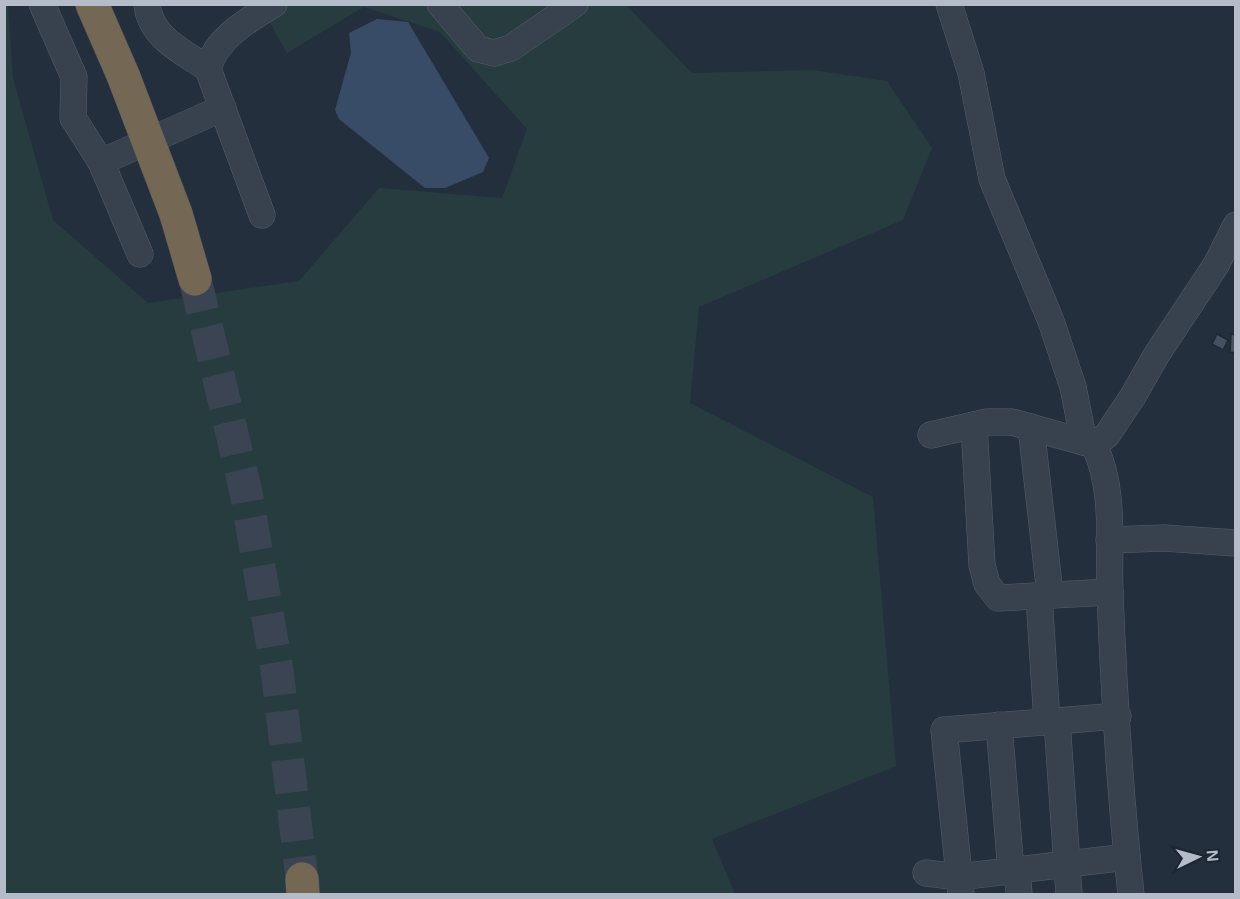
<svg xmlns="http://www.w3.org/2000/svg" width="1240" height="899" font-family="Arial,sans-serif">
	<style>
		.green { fill: #263c3f }
		.water { fill: #394c67 }
		.building { fill: #455162; stroke: #1f2835; stroke-width: 1.5 }
		.lines { fill: none; stroke-linecap: round; stroke-linejoin: round }
		.highway-tunnel { stroke: #3a4453; stroke-width: 33; stroke-dasharray: 33 16; stroke-linecap: butt }
		.minor-casing { stroke: #565f6c; stroke-width: 27 }
		.highway-casing { stroke: #434c59; stroke-width: 34 }
		.minor { stroke: #38414e; stroke-width: 26 }
		.highway { stroke: #746855; stroke-width: 33 }
		.highway-bridge-casing { stroke: #434c59; stroke-width: 34; stroke-linecap: butt }
		.highway-bridge { stroke: #746855; stroke-width: 33 }
	</style>
	<rect width="100%" height="100%" fill="#242f3e"/>
	<polygon class="green" points="5,5 8,5 13,78 53,220 148,303 299,281 379,188 502,198 527,129 440,32 364,7 287,53 260,5 626,5 692,73 813,70 887,81 932,148 903,220 699,307 690,403 873,497 896,766 712,839 735,894 5,894"/>
	<polygon class="water" points="377,19 408,22 489,158 483,172 445,188 425,188 339,119 335,110 351,53 349,33"/>
	<g class="building">
		<polygon points="1217,334 1228,340 1223,350 1212,344"/>
		<polygon points="1231,334 1236,335 1236,353 1230,352"/>
	</g>
	<g class="lines">
		<polyline class="highway-tunnel" points="195,279 246,492 277,670 302,879"/>
		<defs>
			<g id="minor">
				<polyline points="42,4 74,77 73,118 101,162 140,254"/>
				<path d="M 147,4 C 150,38 184,52 208,69"/>
				<polyline points="440,4 478,49 494,53 511,48 575,4"/>
				<polyline points="949,4 971,73 992,179 1051,321 1073,387 1084,442"/>
				<polyline points="101,162 223,108"/>
				<path d="M 262,215 L 208,69 C 215,39 248,20 274,4"/>
				<polyline points="974,425 982,565 987,584 998,598 1110,592"/>
				<polyline points="1031,427 1050,594"/>
				<path d="M 931,435 L 987,422 L 1012,422 L 1094,445 C 1116,490 1108,545 1110,594 C 1114,694 1120,795 1131,894"/>
				<polyline points="1094,445 1107,435 1133,396 1157,354 1216,265 1236,225"/>
				<polyline points="1109,540 1164,538 1236,543"/>
				<polyline points="1039,596 1047,722"/>
				<polyline points="1057,721 1069,894"/>
				<polyline points="999,725 1011,871"/>
				<polyline points="1017,870 1019,894"/>
				<polyline points="926,873 959,877 1127,857"/>
				<polyline points="961,894 944,730 1118,716"/>
			</g>
			<g id="highway">
				<polyline points="92,4 123,75"/>
				<polyline points="176,214 195,279"/>
				<polyline points="302,879 303,894"/>
			</g>
		</defs>
		<use href="#minor" class="minor-casing"/>
		<use href="#highway" class="highway-casing"/>
		<use href="#minor" class="minor"/>
		<use href="#highway" class="highway"/>
		<defs>
			<polyline id="highway-bridge" points="123,75 176,214"/>
		</defs>
		<use href="#highway-bridge" class="highway-bridge-casing"/>
		<use href="#highway-bridge" class="highway-bridge"/>
	</g>
	<rect width="1240" height="899" fill="none" stroke="#b4bcc9" stroke-width="12"/>
	<g transform="translate(1198 857) rotate(85)" stroke="#1d2633" stroke-width="4.5" paint-order="stroke">
	<path d="M0-4.5L10 22L0 15L-10 22Z" fill="#b4bcc9"/>
	<text y="-9" font-size="16" font-weight="bold" text-anchor="middle" fill="#b4bcc9">N</text>
	</g>
</svg>
